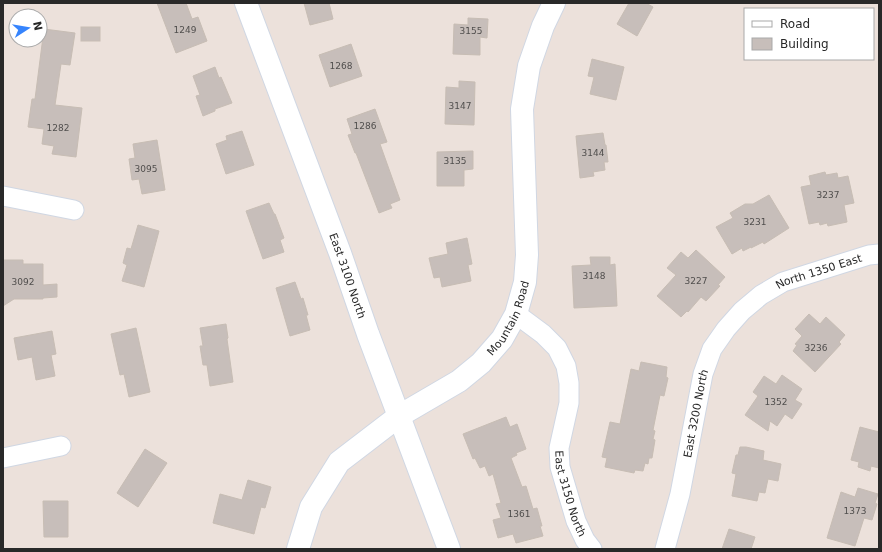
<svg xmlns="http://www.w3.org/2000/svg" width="882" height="552" font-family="'DejaVu Sans',sans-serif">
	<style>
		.building { fill: #c7beba; stroke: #c7bdb4 }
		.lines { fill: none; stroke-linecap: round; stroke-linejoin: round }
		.minor-casing { stroke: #d0d7e3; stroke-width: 21 }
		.tertiary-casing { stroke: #d0d7e3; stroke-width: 24 }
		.secondary-casing { stroke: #d0d7e3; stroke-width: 24 }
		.minor { stroke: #fff; stroke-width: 19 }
		.tertiary { stroke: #fff; stroke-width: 22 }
		.secondary { stroke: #fff; stroke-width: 22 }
		.labels { text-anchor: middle; stroke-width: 3; stroke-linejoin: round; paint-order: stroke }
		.number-label { font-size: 9px; fill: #504e4d }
		.street-label { font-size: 11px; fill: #292929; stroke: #fff }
	</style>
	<rect width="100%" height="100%" fill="#ece1db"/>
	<g class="building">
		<polygon points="157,3 186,3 192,19 198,17 207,41 176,53"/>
		<polygon points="304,3 329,3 333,19 310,25"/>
		<polygon points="629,3 646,3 653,7 637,36 617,24"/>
		<polygon points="468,18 488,19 487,38 480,37 480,55 453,54 454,24 468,25"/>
		<rect x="81" y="27" width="19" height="14"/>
		<polygon points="44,29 75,33 70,65 61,64 55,105 82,108 76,157 52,154 54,146 42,144 44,129 28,127 32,99 35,99"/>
		<polygon points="351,44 362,76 330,87 319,55"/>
		<polygon points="592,59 624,67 616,100 590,94 594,77 588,76"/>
		<polygon points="215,67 219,78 221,77 232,103 215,109 215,111 203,116 196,96 200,95 193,76"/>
		<polygon points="459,81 475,82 474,125 445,124 446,87 459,88"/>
		<polygon points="375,109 387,142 380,144 400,200 390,204 392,208 379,213 356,153 355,153 348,135 352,134 347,119"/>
		<polygon points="242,131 254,165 226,174 216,144 227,140 226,136"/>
		<polygon points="603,133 605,145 606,145 608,162 604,162 605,170 593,172 594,176 580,178 576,136"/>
		<polygon points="157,140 165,190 142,194 139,179 132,180 129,159 135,158 133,144"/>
		<polygon points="473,151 473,169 464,170 464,186 437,186 437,152"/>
		<polygon points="825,172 826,175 837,173 838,178 848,176 854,203 844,205 847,222 828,226 827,223 820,225 819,222 809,224 801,187 811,185 809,176"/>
		<polygon points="769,195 789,228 764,244 763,242 751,248 751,247 743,251 742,248 732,254 716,227 733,218 730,213 745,204 753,204"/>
		<polygon points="269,203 274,214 275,214 284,238 280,240 284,252 263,259 246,211"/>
		<polygon points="138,225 159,231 144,287 122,281 127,265 123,263 127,248 131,249"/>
		<polygon points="467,238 472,264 468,265 471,281 442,287 440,277 434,278 429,258 448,254 446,243"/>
		<polygon points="696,250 725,277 718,285 720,286 706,301 701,297 688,312 687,311 681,317 657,296 676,275 667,268 681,252 688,258"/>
		<polygon points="590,257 610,257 610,265 615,264 617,306 574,308 572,266 591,265"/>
		<polygon points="3,260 23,260 23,264 43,264 43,285 57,284 57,297 43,298 43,299 14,299 3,306"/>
		<polygon points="295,282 301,299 303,298 308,315 306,315 310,330 290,336 276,288"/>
		<polygon points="809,314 820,324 826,317 845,335 839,342 841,344 815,372 793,351 797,345 795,344 802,336 795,329"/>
		<polygon points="226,324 228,338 227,339 233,382 210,386 207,365 203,365 200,346 203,346 200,328"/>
		<polygon points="136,328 150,392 129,397 124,374 120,375 111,334"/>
		<polygon points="52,331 56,354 51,355 55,376 36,380 32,357 18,360 14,338"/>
		<polygon points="641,362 667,367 666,377 668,378 664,396 660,395 653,430 655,431 653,439 655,440 652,458 649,458 648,464 645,463 643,471 635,470 634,473 605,467 607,458 602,457 610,422 620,424 631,369 639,371"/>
		<polygon points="782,375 802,389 795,400 802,404 792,419 785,414 777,426 770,421 768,431 745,415 758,396 753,392 764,376 776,384"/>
		<polygon points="506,417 510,427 517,424 526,449 516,453 517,455 511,458 522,487 526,486 533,509 537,508 542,526 540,526 543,536 516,543 513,534 498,538 493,520 501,518 496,504 501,503 493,474 489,476 485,466 480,468 475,458 473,459 463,434"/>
		<polygon points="860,427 879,432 879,468 871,466 870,471 858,467 859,462 851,460"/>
		<polygon points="740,447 746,447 764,451 763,460 781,464 778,481 768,479 765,493 759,492 757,501 732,496 736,474 732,473 736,455 738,455"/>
		<polygon points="145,449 167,463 138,507 117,493"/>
		<polygon points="248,480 271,487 265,508 261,507 254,534 213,523 220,494 242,500"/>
		<polygon points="858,488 878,494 875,503 877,504 872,520 864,518 855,546 827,538 841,492 855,497"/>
		<polygon points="43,501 68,501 68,537 44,537"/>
		<polygon points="729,529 755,537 751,549 722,549"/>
	</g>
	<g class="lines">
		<defs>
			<g id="minor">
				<polyline points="3,196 74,210"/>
				<path id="s1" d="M 516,314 L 543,334 L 557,348 L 566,366 L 569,383 L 569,403 L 559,448 L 560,467 L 576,521 L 585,540 L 592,549"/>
				<polyline points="3,458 61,446"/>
				<path id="s2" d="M 665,549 L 680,494 L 703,374 L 712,349 L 726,329 L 742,311 L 761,295 L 783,282 L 869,255 L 879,254"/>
			</g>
			<g id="tertiary">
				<path id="s3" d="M 298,549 L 311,507 L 339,462 L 399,416 L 459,381 L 481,363 L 502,339 L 516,314 L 525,282 L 527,255 L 522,109 L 529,66 L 543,26 L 554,3"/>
			</g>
			<g id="secondary">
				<path id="s4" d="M 246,3 L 340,253 L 368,334 L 449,549"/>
			</g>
		</defs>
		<use href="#minor" class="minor-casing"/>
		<use href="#tertiary" class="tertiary-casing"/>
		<use href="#secondary" class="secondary-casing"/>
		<use href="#minor" class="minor"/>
		<use href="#tertiary" class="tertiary"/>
		<use href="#secondary" class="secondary"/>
	</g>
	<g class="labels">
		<g class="number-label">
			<text x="185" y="33">1249</text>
			<text x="471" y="34">3155</text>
			<text x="341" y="69">1268</text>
			<text x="460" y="109">3147</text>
			<text x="365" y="129">1286</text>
			<text x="58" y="131">1282</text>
			<text x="593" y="156">3144</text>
			<text x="455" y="164">3135</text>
			<text x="146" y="172">3095</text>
			<text x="828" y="198">3237</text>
			<text x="755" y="225">3231</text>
			<text x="594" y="279">3148</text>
			<text x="696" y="284">3227</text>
			<text x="23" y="285">3092</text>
			<text x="816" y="351">3236</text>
			<text x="776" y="405">1352</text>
			<text x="855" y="514">1373</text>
			<text x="519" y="517">1361</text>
		</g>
		<g class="street-label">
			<text dy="4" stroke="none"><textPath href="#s2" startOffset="342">North 1350 East</textPath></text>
			<text dy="4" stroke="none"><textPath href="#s4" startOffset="291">East 3100 North</textPath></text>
			<text dy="4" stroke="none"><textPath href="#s3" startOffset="324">Mountain Road</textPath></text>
			<text dy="4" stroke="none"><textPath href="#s2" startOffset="139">East 3200 North</textPath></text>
			<text dy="4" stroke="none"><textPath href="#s1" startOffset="204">East 3150 North</textPath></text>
		</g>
	</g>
	<rect width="882" height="552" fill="none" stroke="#292929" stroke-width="8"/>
	<rect x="744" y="8" width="130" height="52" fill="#ffffff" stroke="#a9a9a9"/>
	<rect x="752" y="21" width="20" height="6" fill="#ffffff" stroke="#a9a9a9"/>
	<text x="780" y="28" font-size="12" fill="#292929">Road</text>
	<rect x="752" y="38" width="20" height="12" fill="#c7beba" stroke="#a9a9a9"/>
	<text x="780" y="48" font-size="12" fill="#292929">Building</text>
	<g transform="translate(28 28) rotate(78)"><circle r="19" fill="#ffffff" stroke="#a9a9a9"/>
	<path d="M0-3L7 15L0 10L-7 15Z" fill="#3684fd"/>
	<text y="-6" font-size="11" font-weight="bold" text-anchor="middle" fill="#292929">N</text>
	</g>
</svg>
